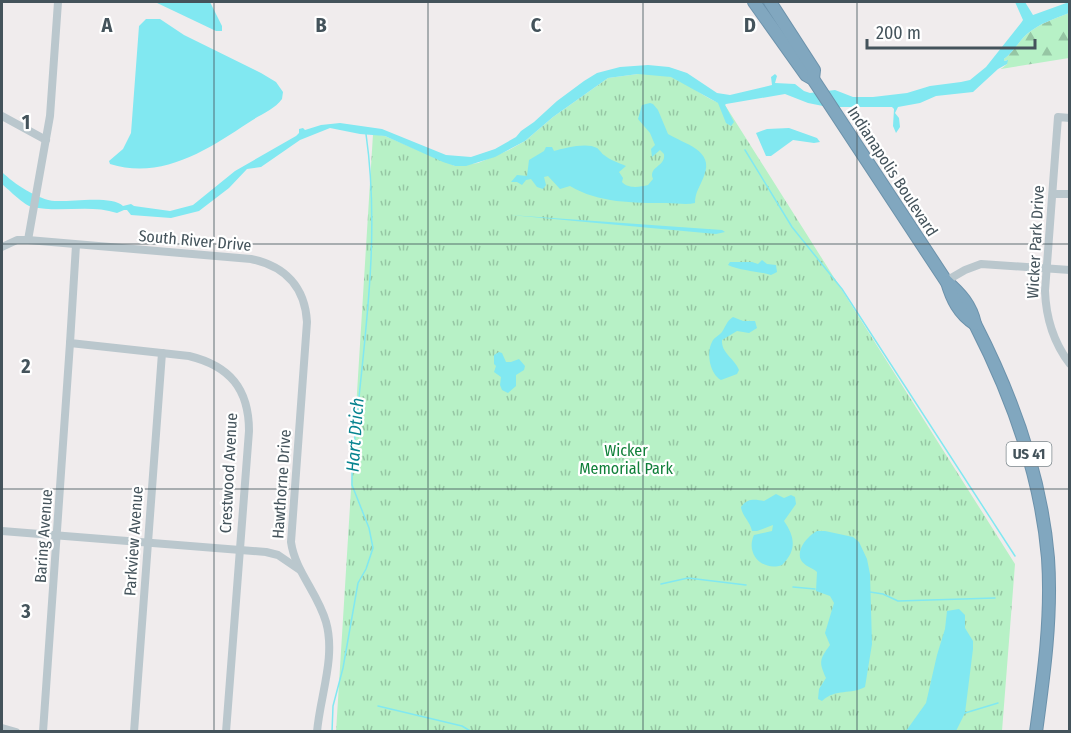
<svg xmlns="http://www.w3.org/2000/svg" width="1071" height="733" font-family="'Fira Sans Condensed',sans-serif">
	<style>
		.grass { fill: url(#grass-tufts) }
		.forest { fill: url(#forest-firs) }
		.water { fill: #81e8f1 }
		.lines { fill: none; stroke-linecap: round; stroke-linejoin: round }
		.stream { stroke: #81e8f1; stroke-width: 1.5 }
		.highway-casing { stroke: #6c92ab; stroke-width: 14 }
		.minor { stroke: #bac7cd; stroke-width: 8 }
		.highway { stroke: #81a7bf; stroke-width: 12 }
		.grid { fill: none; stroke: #44535b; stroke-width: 1.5; stroke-opacity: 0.55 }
		.labels { text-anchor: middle; stroke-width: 4.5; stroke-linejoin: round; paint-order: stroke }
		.shield { fill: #fff; stroke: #7c878c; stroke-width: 1.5 }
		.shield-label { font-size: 15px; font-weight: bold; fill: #44535b }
		.street-label { font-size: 16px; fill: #44535b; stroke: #fff }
		.park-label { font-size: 16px; fill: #11803a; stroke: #fff }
		.water-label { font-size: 18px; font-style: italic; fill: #06838f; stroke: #fff }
		.grid-label { font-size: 20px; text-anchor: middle; font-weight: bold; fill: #44535b; stroke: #fff; stroke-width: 4.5; stroke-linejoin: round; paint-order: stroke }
	</style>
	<defs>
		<pattern id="grass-tufts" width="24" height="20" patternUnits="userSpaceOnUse" patternTransform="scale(1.5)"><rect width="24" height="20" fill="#b7f1c6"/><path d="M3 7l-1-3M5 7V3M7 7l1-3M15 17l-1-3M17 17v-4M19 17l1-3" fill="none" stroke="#96c6a4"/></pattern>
		<pattern id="forest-firs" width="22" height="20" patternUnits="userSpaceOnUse" patternTransform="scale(1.5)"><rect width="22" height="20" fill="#b7f1c6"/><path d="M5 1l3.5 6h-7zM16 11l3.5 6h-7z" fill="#96c6a4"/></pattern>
	</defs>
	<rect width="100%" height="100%" fill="#f0eced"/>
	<path class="grass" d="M 638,74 C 651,74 665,74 677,79 C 694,87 707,100 725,105 L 1015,564 L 1002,731 L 336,732 L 373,134 L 385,136 L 455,166 L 478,163 L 509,150 L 525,141 L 553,117 L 608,78 Z"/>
	<path class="forest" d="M 1069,13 L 1069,58 L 1001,69 L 1007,64 L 1007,60 L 1004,61 L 1004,59 C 1014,52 1018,42 1027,34 C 1040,23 1054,19 1069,13 Z"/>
	<g class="water">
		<polygon points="155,2 210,2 222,26 222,31 216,31"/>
		<path d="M 1015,2 L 1025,2 L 1033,15 L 1069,2 L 1069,13 C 1054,19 1040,23 1027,34 C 1018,42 1014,52 1004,59 L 1004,61 L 1008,60 L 1007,64 L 998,69 L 973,92 L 936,96 L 920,103 L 898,107 L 895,113 L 899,118 L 900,127 L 896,133 L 893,126 L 894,109 L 892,107 L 828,107 L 808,103 L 785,94 L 726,104 L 725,105 L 734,122 L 731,126 L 726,123 L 718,103 L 671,77 L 638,74 L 608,78 L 553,117 L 525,141 L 495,157 L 466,166 L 455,166 L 443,162 L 385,136 L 360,134 L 330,128 L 300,140 L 261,167 L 247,169 L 229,188 L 199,211 L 171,218 L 131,215 L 127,210 L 124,210 L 117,213 C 90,204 61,213 32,207 C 24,205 9,190 2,184 L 2,172 C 13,183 38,200 55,201 C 71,202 112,195 123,206 L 131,204 L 134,206 L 170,211 L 193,205 L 235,171 L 296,136 L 299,133 L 299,129 L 303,128 L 305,130 L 321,125 L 340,123 L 382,129 L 446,155 L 471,157 L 495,149 L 516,137 L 521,131 L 534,122 L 557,101 L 584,81 L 597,73 L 620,67 L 648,65 L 669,67 L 687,73 L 717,93 L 730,95 L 772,85 L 771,77 L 775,74 L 777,76 L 775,83 L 795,84 L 804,91 L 810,93 L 835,90 L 853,97 L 873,97 L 907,93 L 930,86 L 961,82 L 970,80 L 986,67 L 1021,23 L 1023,20 Z"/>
		<path d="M 146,19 L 160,19 L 184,35 L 261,73 L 276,82 L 283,92 L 282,99 C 274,110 259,115 248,123 C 207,150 162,180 110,164 L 109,161 L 123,149 L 131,133 L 139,26 Z"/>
		<path d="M 650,103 L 653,104 L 658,110 L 668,134 C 684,144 715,150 704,176 C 700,187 695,192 695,203 C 686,205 676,203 666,203 C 634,203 598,203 570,186 L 560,189 L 548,176 L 544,177 L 546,185 L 543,189 L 537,187 L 531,179 L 526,180 L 522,185 L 517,182 L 511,182 L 517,175 L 527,176 L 529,160 L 544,151 L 546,147 L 552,147 L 554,151 C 564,148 587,142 597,148 C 599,149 602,154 604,155 C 610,160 619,163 626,166 L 619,172 L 623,178 L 622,182 C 628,189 640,187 648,185 L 653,179 C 648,166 666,167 664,154 L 660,150 L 652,157 L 651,149 L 655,145 L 650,133 L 638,119 L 642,105 Z"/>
		<polygon points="789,128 817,138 820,142 814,143 793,140 771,156 766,156 756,133 767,129"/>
		<polygon points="510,215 722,230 725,232 716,234"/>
		<path d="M 762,260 L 767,264 L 776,265 L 777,272 L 771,275 C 758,271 741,271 728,265 L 730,262 L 752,262 L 758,264 Z"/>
		<path d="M 733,317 L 743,321 L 755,321 L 757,328 L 749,333 L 737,331 L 722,340 C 721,353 735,359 739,370 L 737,374 L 721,380 C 710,374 706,353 712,342 C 714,337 719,336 722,332 C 726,326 726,322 733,317 Z"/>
		<polygon points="499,352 502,353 506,362 511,362 519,359 525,366 524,370 516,375 516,386 508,393 502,390 500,385 501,377 494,372 496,366 494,364 494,355"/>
		<path d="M 776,494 L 784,498 L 791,495 L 795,497 L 796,504 L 784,521 C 795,537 797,550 782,565 C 763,572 745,554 754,535 L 772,531 L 773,525 L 757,531 L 752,531 C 750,521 742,516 741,507 C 747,498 755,499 764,501 Z"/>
		<path d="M 817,531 L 825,531 L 853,537 L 859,542 L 867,559 L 870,574 L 872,644 L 865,687 C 851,695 836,688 822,701 L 818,699 L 819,689 L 826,678 C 819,662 819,660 830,645 L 825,633 L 834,603 L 830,596 L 816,591 L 817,572 C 813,568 804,566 801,560 C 796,549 808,536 817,531 Z"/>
		<polygon points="959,609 965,615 965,628 973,641 973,649 965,713 956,731 906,731 926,703 937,655 945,629 947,611"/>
	</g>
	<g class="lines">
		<g class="stream">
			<polyline points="745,150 792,227 842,289 1015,556"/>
			<polyline points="661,584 688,578 746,585"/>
			<polyline points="793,587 815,589"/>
			<polyline points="870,592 883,594 898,601 995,598"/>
			<polyline points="378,706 462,726 472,732"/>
			<polyline points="965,713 998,703"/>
			<path d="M 332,732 L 333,706 L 343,668 L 358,583 L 366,569 L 373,548 L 369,528 L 352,485 L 352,469 C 361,358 382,245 366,134"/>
		</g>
		<defs>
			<g id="highway">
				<path d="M 754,2 L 806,75 L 813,79 L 946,281 C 960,293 971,305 975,324 C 1013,398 1041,475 1048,558 C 1052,616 1044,674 1036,732"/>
				<polyline points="770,2 814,70 813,79"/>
				<path d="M 947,282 C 952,299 959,314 975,324"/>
			</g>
		</defs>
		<use href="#highway" class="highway-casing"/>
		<g class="minor">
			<polyline points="2,116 46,140"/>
			<path d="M 1070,118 L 1058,117 L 1045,291 C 1046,318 1053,342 1070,364"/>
			<polyline points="1053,194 1070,194"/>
			<path d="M 28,240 L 251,259 C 285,266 305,287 307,322 L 291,542 C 295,571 318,593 326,622 C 336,657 320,696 317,732"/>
			<path d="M 76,245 L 70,343 L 189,356 C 230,366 249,389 249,431 L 226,732"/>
			<polyline points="2,247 17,240 28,240 50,116 58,2"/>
			<polyline points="946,281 965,270 981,264 1070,270"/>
			<polyline points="2,531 266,552 278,555 300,570"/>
			<polyline points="2,728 16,732"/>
			<polyline points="43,732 70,343"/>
			<polyline points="134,732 162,353"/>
		</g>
		<use href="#highway" class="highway"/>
	</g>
	<path class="grid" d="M 214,2 L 214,732M 428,2 L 428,732M 643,2 L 643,732M 857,2 L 857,732M 2,244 L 1070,244M 2,489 L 1070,489"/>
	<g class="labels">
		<rect class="shield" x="1006.5" y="442" width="45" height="24" rx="4.5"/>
		<g class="shield-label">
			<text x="1029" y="459">US 41</text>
		</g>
		<g class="street-label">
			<text transform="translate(893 171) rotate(57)" y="6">Indianapolis Boulevard</text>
			<text transform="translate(195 240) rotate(5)" y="6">South River Drive</text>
			<text transform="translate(1035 242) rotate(-87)" y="6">Wicker Park Drive</text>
			<text transform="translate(228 473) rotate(-87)" y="6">Crestwood Avenue</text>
			<text transform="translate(281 484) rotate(-86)" y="6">Hawthorne Drive</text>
			<text transform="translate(43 536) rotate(-86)" y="6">Baring Avenue</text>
			<text transform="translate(133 541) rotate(-86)" y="6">Parkview Avenue</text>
		</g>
		<g class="park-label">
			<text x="626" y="456">Wicker<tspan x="626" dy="18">Memorial Park</tspan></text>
		</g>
		<g class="water-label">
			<text transform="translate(355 435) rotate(-86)" y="6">Hart Dtich</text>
		</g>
	</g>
	<g class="grid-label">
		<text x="107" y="32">A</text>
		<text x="321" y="32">B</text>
		<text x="536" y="32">C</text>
		<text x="750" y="32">D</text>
		<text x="26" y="129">1</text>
		<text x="26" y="373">2</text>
		<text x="26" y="618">3</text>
	</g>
	<rect width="1071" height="733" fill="none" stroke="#44535b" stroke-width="6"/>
	<path d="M867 39v9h168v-9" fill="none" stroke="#44535b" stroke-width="3"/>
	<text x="876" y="39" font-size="18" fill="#44535b" stroke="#ffffff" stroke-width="4.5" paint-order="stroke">200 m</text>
</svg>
